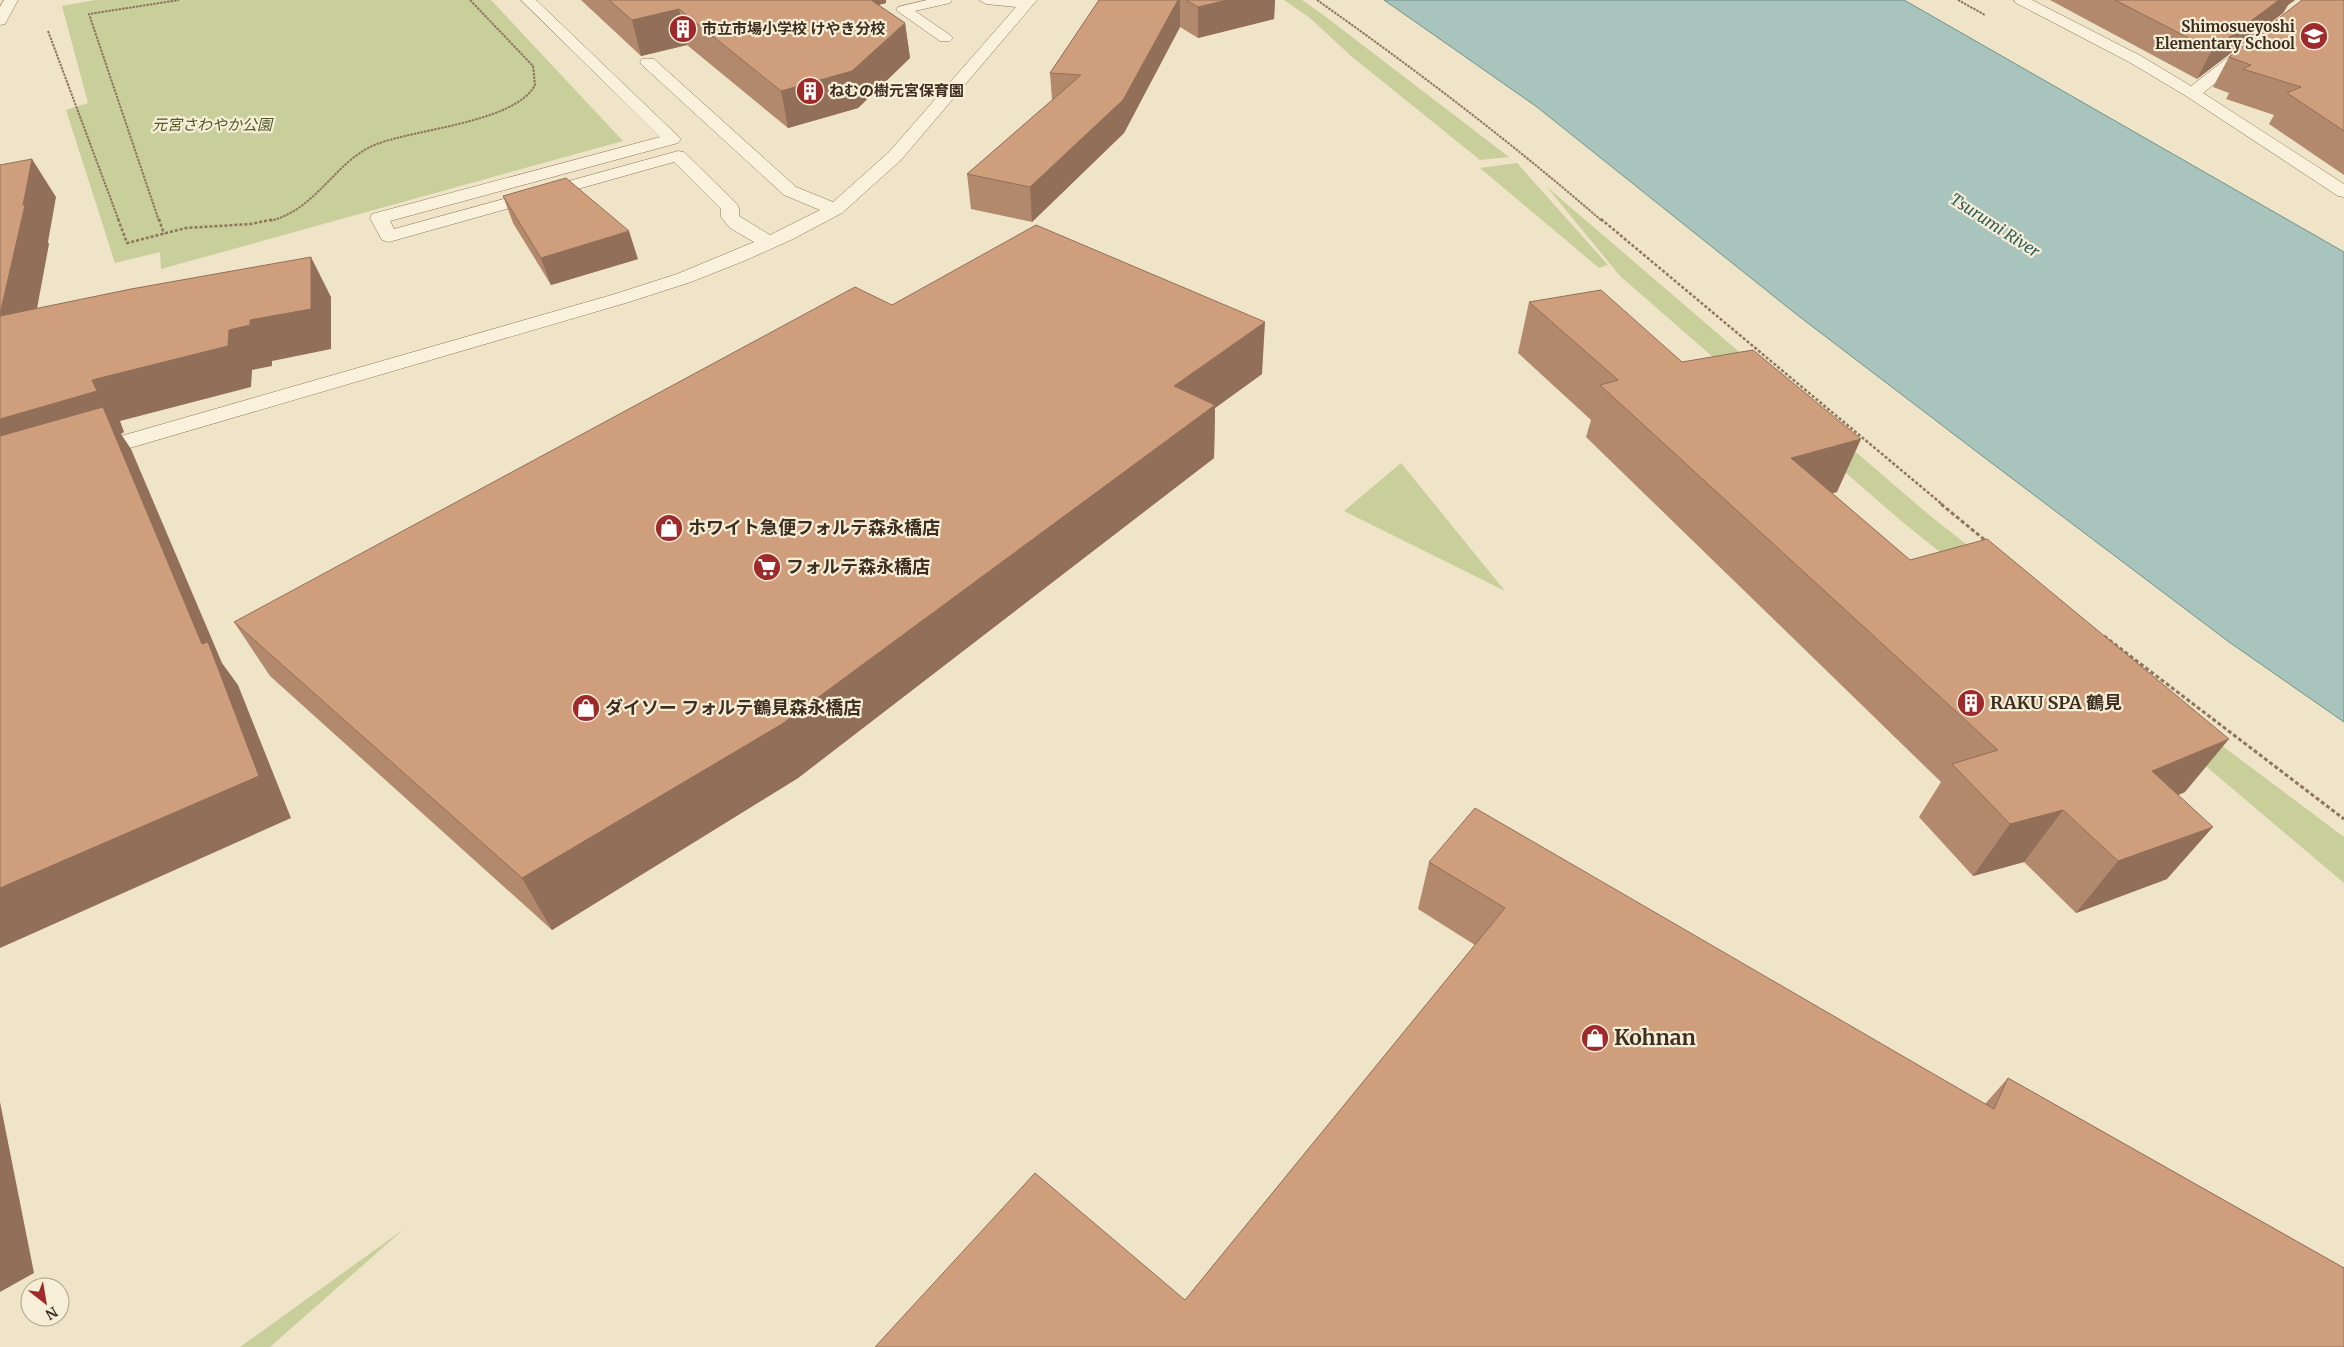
<svg xmlns="http://www.w3.org/2000/svg" width="2344" height="1347" font-family="Merriweather,'Noto Sans JP',serif">
	<style>
		.green { fill: #c9cf9b }
		.water { fill: #a9c4bc; stroke: #6f938a }
		.lines { fill: none; stroke-linecap: round; stroke-linejoin: round }
		.minor-casing { stroke: #8d765c; stroke-width: 1 }
		.path-far2 { stroke: #8d765c; stroke-width: 2; stroke-dasharray: 2.5 1; stroke-linecap: butt }
		.path-far1 { stroke: #8d765c; stroke-width: 2.5; stroke-dasharray: 3 2; stroke-linecap: butt }
		.path { stroke: #8d765c; stroke-width: 3; stroke-dasharray: 4 2.5; stroke-linecap: butt }
		.minor { fill: #faf1dc; fill-rule: evenodd }
		.wall { fill: #b2896c }
		.shaded-wall { fill: #916f58 }
		.building { fill: #cf9f7d; stroke: #916f58 }
		.labels { text-anchor: middle; stroke-width: 4.5; stroke-linejoin: round; paint-order: stroke }
		.far-poi-label { font-size: 15px; font-weight: bold; fill: #3d2e20; stroke: #f7eed8; text-anchor: start }
		.far-park-label { font-size: 15px; font-style: italic; fill: #4d5a26; stroke: #f7eed8 }
		.far-water-label { font-size: 16px; font-style: italic; fill: #2f5d5a; stroke: #f7eed8 }
		.poi-label { font-size: 18px; font-weight: bold; fill: #3d2e20; stroke: #f7eed8; text-anchor: start }
		.near-poi-label { font-size: 21px; font-weight: bold; fill: #3d2e20; stroke: #f7eed8; text-anchor: start }
	</style>
	<rect width="100%" height="100%" fill="#f0e4c8"/>
	<g class="green">
		<polygon points="95,0 491,0 623,141 161,269 160,252 115,263 66,110 88,103 62,6"/>
		<polygon points="1284,0 1302,0 1322,14 1509,157 1480,160 1351,56 1310,18"/>
		<polygon points="1517,163 1608,265 1599,268 1480,168"/>
		<polygon points="1547,187 1928,514 2217,742 2344,837 2344,883 2195,757 1900,520 1620,276"/>
		<polygon points="1401,463 1505,591 1344,511"/>
		<polygon points="404,1229 270,1347 240,1347"/>
	</g>
	<polygon class="water" points="1384,0 1904,0 2344,252 2344,722 2229,642 1981,455 1796,314 1537,107"/>
	<g class="lines">
		<defs>
			<g id="minor">
				<polygon points="4,0 18,0 5,24 0,25 0,7"/>
				<polygon points="521,0 536,0 681,139 678,143 390,221 394,229 678,151 684,152 737,204 739,208 739,216 770,235 820,210 784,195 642,65 640,62 642,59 654,59 796,187 833,202 889,152 1016,7 986,4 979,0 1037,0 901,160 842,213 793,239 744,261 691,282 629,302 99,457 91,459 83,457 79,452 83,447 615,294 677,274 754,242 730,228 721,217 721,209 674,162 396,240 389,242 382,240 370,218 372,214 660,137"/>
				<polygon points="927,0 952,0 950,3 915,11 950,35 953,38 950,41 940,41 896,10 898,7"/>
				<polygon points="2014,0 2032,0 2141,56 2191,86 2303,0 2319,0 2203,93 2344,184 2344,197 2338,196 2186,96 2129,62 2016,3"/>
			</g>
		</defs>
		<use href="#minor" class="minor-casing"/>
		<g class="path-far2">
			<path d="M 1317,0 C 1416,70 1511,142 1602,221"/>
			<polyline points="1958,0 1985,15"/>
			<polyline points="48,31 119,221"/>
			<polyline points="159,221 89,14 179,0"/>
			<path d="M 270,221 C 318,209 335,160 377,144 C 416,129 516,122 535,85 L 533,66 L 470,0"/>
		</g>
		<g class="path-far1">
			<polyline points="118,219 127,243 186,228 251,224 274,219"/>
			<polyline points="159,219 164,234"/>
			<polyline points="1601,219 1943,505"/>
		</g>
		<g class="path">
			<polyline points="1941,504 1986,541"/>
			<polyline points="2104,636 2344,819"/>
		</g>
		<use href="#minor" class="minor"/>
	</g>
	<g class="wall">
		<polygon points="581,0 886,0 886,3 879,5 905,23 910,58 858,108 788,128 687,45 641,56"/>
		<polygon points="1099,0 1275,0 1274,19 1198,38 1180,27 1124,133 1032,222 971,209 967,174 1052,100 1050,73"/>
		<polygon points="2050,0 2295,0 2288,5 2283,13 2197,79"/>
		<polygon points="2344,0 2344,175 2269,124 2274,115 2226,99 2229,93 2213,87 2229,57"/>
		<polygon points="503,196 638,259 551,285 513,223"/>
		<polygon points="1529,302 1682,362 1837,492 1832,493 1910,560 2185,792 2178,795 2167,879 2076,913 2024,862 1973,876 1919,817 1941,782 1586,437 1591,420 1518,353"/>
		<polygon points="892,305 1262,374 1215,408 1214,458 798,778 552,930 270,676 234,622"/>
		<polygon points="1429,862 1985,1104 2008,1078 2344,1268 1185,1300 1475,945 1418,909"/>
	</g>
	<g class="shaded-wall">
		<polygon points="842,0 886,0 886,3 844,13"/>
		<polygon points="1178,0 1180,0 1180,27 1124,133 1032,222 1030,187"/>
		<polygon points="1227,0 1275,0 1274,19 1198,38 1198,7"/>
		<polygon points="2279,0 2295,0 2288,5 2283,13 2197,79 2212,50"/>
		<polygon points="679,9 687,45 641,56 632,20"/>
		<polygon points="905,23 910,58 858,108 788,128 781,91"/>
		<polygon points="32,159 56,197 48,242 49,244 28,357 0,317 0,314"/>
		<polygon points="629,231 638,259 551,285 541,258"/>
		<polygon points="311,257 331,297 331,349 272,361 272,366 252,370 251,387 120,421 124,432 121,434 131,449 222,663 238,685 291,818 0,948 0,419 92,380 229,330 250,320"/>
		<polygon points="1265,322 1262,374 1215,408 1214,458 798,778 552,930 522,878 1174,386"/>
		<polygon points="1861,439 1837,492 1770,511 1791,458"/>
		<polygon points="2229,739 2185,792 2110,823 2152,771"/>
		<polygon points="2063,810 2024,862 1973,876 2010,824"/>
		<polygon points="2213,827 2167,879 2076,913 2118,861"/>
		<polygon points="0,1102 34,1273 0,1292"/>
	</g>
	<g class="building">
		<polygon points="609,0 871,0 905,23 852,71 781,91 679,9 632,20"/>
		<polygon points="1099,0 1178,0 1123,100 1030,187 967,174 1081,75 1050,73"/>
		<polygon points="1186,0 1227,0 1198,7"/>
		<polygon points="2115,0 2279,0 2212,50"/>
		<polygon points="2302,0 2344,0 2344,131 2287,93 2301,87 2243,69 2251,65 2229,57"/>
		<polygon points="32,159 23,205 25,205 0,314 0,165"/>
		<polygon points="566,178 629,231 541,258 503,196"/>
		<polygon points="1036,225 1265,322 1174,386 1215,405 782,724 522,878 234,622 855,287 892,305"/>
		<polygon points="311,257 311,309 250,320 250,325 229,330 228,346 92,380 97,391 0,419 0,316 131,289"/>
		<polygon points="1601,290 1682,362 1753,350 1861,439 1791,458 1910,560 1987,539 2229,739 2152,771 2213,827 2118,861 2063,810 2010,824 1952,764 1998,750 1600,385 1618,380 1529,302"/>
		<polygon points="103,407 202,644 208,642 259,776 0,888 0,436"/>
		<polygon points="1475,808 1994,1109 2008,1078 2344,1268 2344,1347 875,1347 1035,1173 1185,1300 1505,908 1429,862"/>
	</g>
	<defs>
		<symbol id="building-disc" viewBox="-11 -11 22 22"><circle r="9.5" fill="#9e2a2b" stroke="#f7eed8"/><path d="M-4-6H4V6H1V3H-1V6H-4ZM-2.5-4.3h1.7v1.8h-1.7ZM.8-4.3h1.7v1.8H.8ZM-2.5-1h1.7V.8h-1.7ZM.8-1h1.7V.8H.8Z" fill="#fff"/></symbol>
		<symbol id="school-disc" viewBox="-11 -11 22 22"><circle r="9.5" fill="#9e2a2b" stroke="#f7eed8"/><path d="M0-5L7-2L0 1L-7-2ZM-4 1L0 2.5L4 1V4Q0 6-4 4Z" fill="#fff"/></symbol>
		<symbol id="shop-disc" viewBox="-11 -11 22 22"><circle r="9.5" fill="#9e2a2b" stroke="#f7eed8"/><path d="M-5-2.5h2.3a2.7 3.5 0 0 1 5.4 0H5L5.5 6h-11ZM-1.5-2.5h3a1.5 2.3 0 0 0-3 0Z" fill="#fff"/></symbol>
		<symbol id="supermarket-disc" viewBox="-11 -11 22 22"><circle r="9.5" fill="#9e2a2b" stroke="#f7eed8"/><path d="M-6-5.5h2.5l.6 2H6L4.5 2H-2.5L-4.4-4H-6ZM-1.5 3.2a1.3 1.3 0 1 0 .1 0ZM3 3.2a1.3 1.3 0 1 0 .1 0Z" fill="#fff"/></symbol>
	</defs>
	<g fill-rule="evenodd">
		<use href="#building-disc" x="667" y="13" width="32" height="32"/>
		<use href="#school-disc" x="2298" y="20" width="32" height="32"/>
		<use href="#building-disc" x="794" y="75" width="32" height="32"/>
		<use href="#shop-disc" x="653" y="512" width="32" height="32"/>
		<use href="#supermarket-disc" x="751" y="551" width="32" height="32"/>
		<use href="#building-disc" x="1955" y="687" width="32" height="32"/>
		<use href="#shop-disc" x="570" y="692" width="32" height="32"/>
		<use href="#shop-disc" x="1579" y="1022" width="32" height="32"/>
	</g>
	<g class="labels">
		<g class="far-poi-label">
			<text x="2295" y="32" text-anchor="end">Shimosueyoshi<tspan x="2295" dy="17">Elementary School</tspan></text>
			<text x="702" y="34">市立市場小学校 けやき分校</text>
			<text x="829" y="96">ねむの樹元宮保育園</text>
		</g>
		<g class="far-park-label">
			<text x="212" y="130">元宮さわやか公園</text>
		</g>
		<g class="far-water-label">
			<text transform="translate(1995 225) rotate(33)" y="6">Tsurumi River</text>
		</g>
		<g class="poi-label">
			<text x="688" y="534">ホワイト急便フォルテ森永橋店</text>
			<text x="786" y="573">フォルテ森永橋店</text>
			<text x="1990" y="709">RAKU SPA 鶴見</text>
			<text x="605" y="714">ダイソー フォルテ鶴見森永橋店</text>
		</g>
		<g class="near-poi-label">
			<text x="1614" y="1045">Kohnan</text>
		</g>
	</g>
	<g transform="translate(45 1302) rotate(149)"><circle r="24" fill="#f7eed8" stroke="#ada18e"/>
	<path d="M0-4L9 19L0 12L-9 19Z" fill="#9e2a2b"/>
	<text y="-8" font-size="14" font-weight="bold" text-anchor="middle" fill="#3d2e20">N</text>
	</g>
</svg>
